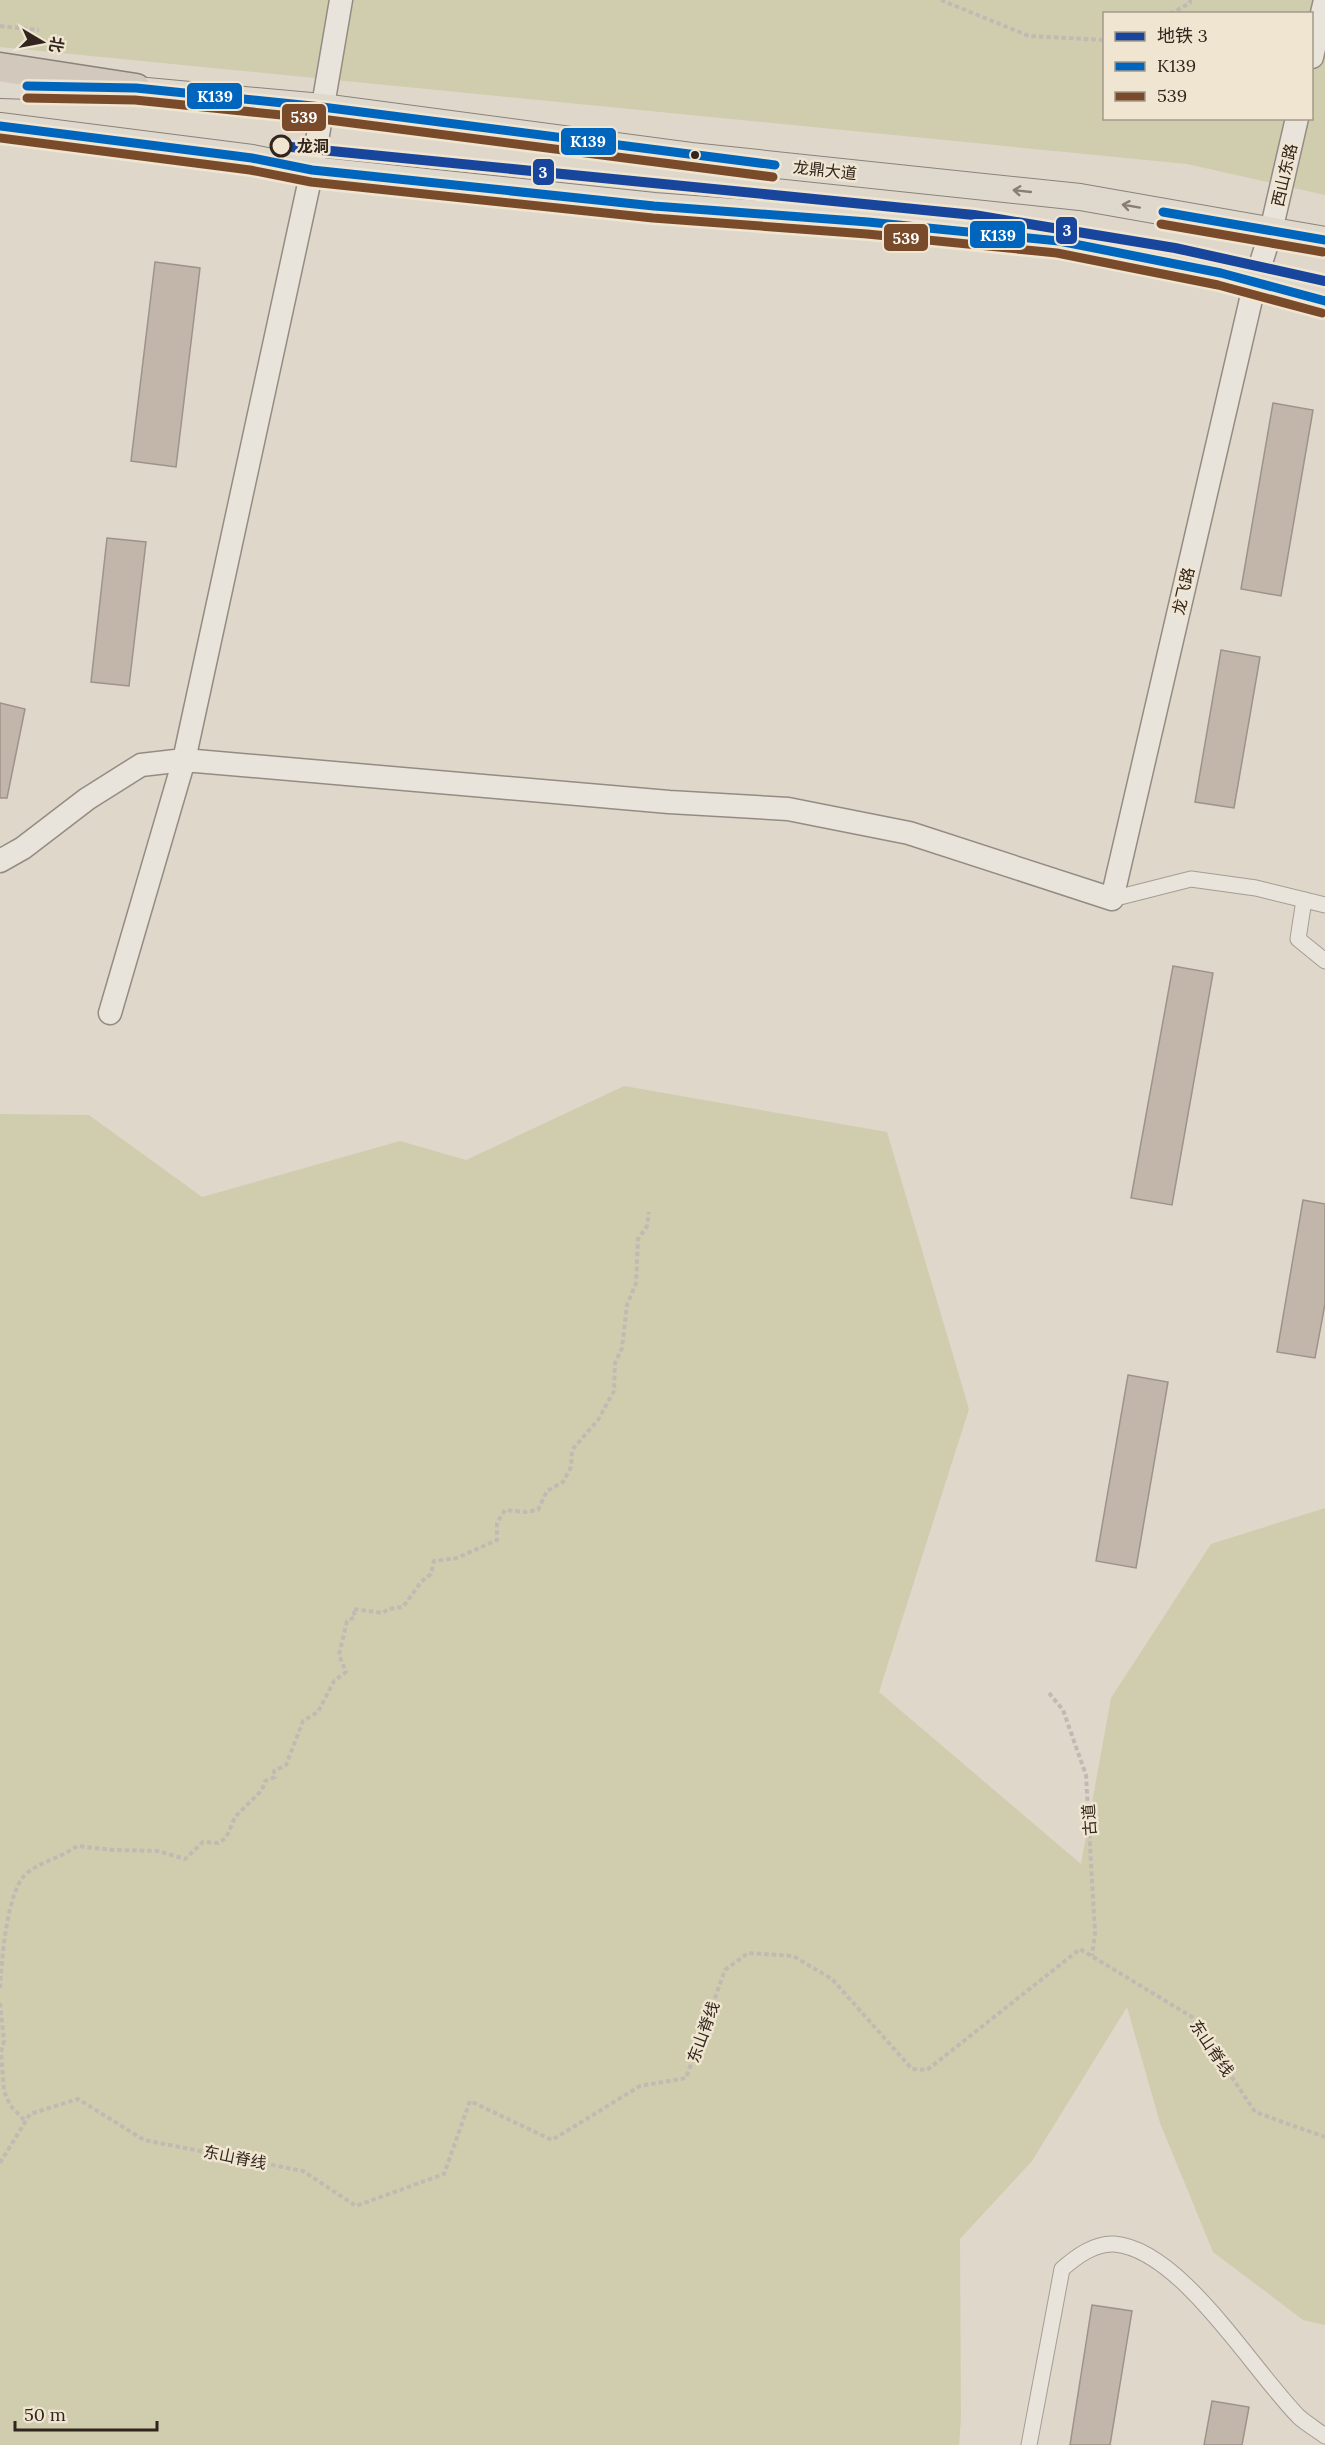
<svg xmlns="http://www.w3.org/2000/svg" width="1325" height="2445" font-family="Lora,'Noto Sans SC',serif">
	<style>
		.green { fill: #cfcdae; fill-rule: evenodd }
		.building { fill: #c2b6ab; stroke: #9e938a; stroke-width: 1.5 }
		.lines { fill: none; stroke-linecap: round; stroke-linejoin: round }
		.street-casing { stroke: #a49d94; stroke-width: 17 }
		.secondary-casing { stroke: #948c83; stroke-width: 25 }
		.primary-casing { stroke: #89827a; stroke-width: 28 }
		.highway-casing { stroke: #89827a; stroke-width: 31 }
		.path { stroke: #c0bab3; stroke-width: 4; stroke-dasharray: 4.5 3; stroke-linecap: butt }
		.street { stroke: #e8e3db; stroke-width: 15 }
		.secondary { stroke: #e8e3db; stroke-width: 22 }
		.primary { stroke: #dfd8cd; stroke-width: 26 }
		.highway { stroke: #d2c8bc; stroke-width: 28 }
		.bus-1-casing { stroke: #f0e5d0; stroke-width: 14 }
		.bus-2-casing { stroke: #f0e5d0; stroke-width: 14 }
		.bus-1 { stroke: #0065bd; stroke-width: 9 }
		.bus-2 { stroke: #7a4b2a; stroke-width: 9 }
		.metro-1-casing { stroke: #f0e5d0; stroke-width: 15 }
		.metro-1 { stroke: #18469d; stroke-width: 10 }
		.oneway { stroke: #887e76 }
		.stop-dot { fill: #f0e5d0; stroke: #31251e; stroke-width: 3 }
		.bus-dot { fill: #31251e; stroke: #f0e5d0; stroke-width: 2 }
		.labels { text-anchor: middle; stroke-width: 5; stroke-linejoin: round; paint-order: stroke }
		.stop-label { font-size: 16px; font-weight: bold; fill: #31251e; stroke: #f0e5d0; text-anchor: start }
		.street-label { font-size: 16px; fill: #31251e; stroke: #f0e5d0 }
		.line-badge { stroke: #f0e5d0; stroke-width: 2 }
		.badge-label { font-size: 16px; text-anchor: middle; font-weight: bold; fill: #fff }
	</style>
	<rect width="100%" height="100%" fill="#dfd7ca"/>
	<g class="green">
		<path d="M 0,0 L 1325,0 L 1325,195 L 1187,164 L 0,47 ZM 1104,14 L 1312,14 L 1312,118 L 1104,118 Z"/>
		<polygon points="624,1086 887,1132 969,1409 879,1692 1081,1864 1111,1698 1211,1544 1325,1508 1325,2325 1303,2320 1213,2252 1160,2123 1127,2007 1032,2161 960,2239 961,2419 959,2445 0,2445 0,1114 89,1115 202,1197 400,1141 466,1160"/>
	</g>
	<g class="building">
		<polygon points="155,262 200,268 176,467 131,461"/>
		<polygon points="1273,403 1313,410 1281,596 1241,589"/>
		<polygon points="107,538 146,542 129,686 91,682"/>
		<polygon points="1221,650 1260,657 1234,808 1195,802"/>
		<polygon points="0,703 25,709 7,798 0,798"/>
		<polygon points="1173,966 1213,973 1172,1205 1131,1198"/>
		<polygon points="1303,1200 1325,1204 1325,1304 1315,1358 1277,1352"/>
		<polygon points="1128,1375 1168,1382 1136,1568 1096,1561"/>
		<polygon points="1092,2305 1132,2311 1110,2445 1070,2445"/>
		<polygon points="1212,2401 1249,2407 1242,2445 1204,2445"/>
	</g>
	<g class="lines">
		<defs>
			<g id="street">
				<polyline points="1112,899 1191,879 1256,888 1325,905"/>
				<polyline points="1304,900 1298,939 1325,961"/>
				<path d="M 1029,2445 L 1062,2269 C 1076,2257 1094,2243 1114,2244 C 1181,2249 1253,2371 1299,2417 C 1307,2424 1317,2430 1325,2436"/>
			</g>
			<g id="secondary">
				<polyline points="1312,57 1325,0"/>
				<polyline points="0,861 23,848 87,799 141,765 184,760 312,170 341,0"/>
				<polyline points="110,1013 184,760 669,802 788,809 909,833 1112,899 1255,282 1271,231 1297,118"/>
			</g>
			<g id="primary">
				<polyline points="0,85 63,87"/>
				<polyline points="114,88 322,107 691,156 1080,197 1325,240"/>
				<polyline points="0,126 252,158 312,170 654,206 868,222 1059,241 1221,273 1325,301"/>
			</g>
			<polyline id="highway" points="0,67 136,88"/>
		</defs>
		<use href="#street" class="street-casing"/>
		<use href="#secondary" class="secondary-casing"/>
		<use href="#primary" class="primary-casing"/>
		<use href="#highway" class="highway-casing"/>
		<g class="path">
			<polyline points="941,0 1029,36 1104,40"/>
			<polyline points="1170,14 1190,3 1190,0"/>
			<polyline points="0,26 39,30"/>
			<polyline points="1049,1693 1063,1710 1086,1775 1095,1933 1092,1956"/>
			<path d="M 0,1988 C 2,1961 6,1889 28,1872 C 43,1861 62,1857 77,1846 L 113,1850 L 158,1851 L 185,1859 L 203,1842 L 218,1843 L 226,1838 L 235,1817 L 262,1790 L 265,1781 L 275,1777 L 274,1771 L 286,1765 L 303,1721 L 318,1712 L 334,1681 L 346,1672 L 339,1655 L 347,1621 L 355,1617 L 353,1609 L 383,1613 L 388,1609 L 403,1607 L 421,1582 L 431,1574 L 434,1561 L 457,1558 L 497,1540 L 497,1523 L 505,1510 L 526,1512 L 538,1510 L 547,1491 L 563,1482 L 571,1467 L 572,1450 L 598,1420 L 614,1391 L 615,1363 L 622,1348 L 627,1305 L 636,1283 L 638,1239 L 647,1226 L 649,1212"/>
			<polyline points="0,2003 4,2041 1,2052 4,2091 10,2105 25,2121"/>
			<polyline points="0,2163 30,2114 78,2099 144,2140 303,2171 356,2206 444,2174 470,2101 552,2140 640,2086 686,2078 725,1970 748,1953 793,1956 832,1979 912,2069 927,2070 1080,1949 1192,2017 1255,2112 1325,2137"/>
		</g>
		<use href="#street" class="street"/>
		<use href="#secondary" class="secondary"/>
		<use href="#primary" class="primary"/>
		<use href="#highway" class="highway"/>
		<defs>
			<g id="bus-1">
				<polyline points="27,86 136,88 322,107 775,165"/>
				<polyline points="0,126 252,158 312,170 654,206 868,222 1059,241 1221,273 1325,301"/>
				<polyline points="1163,212 1325,240"/>
			</g>
			<g id="bus-2">
				<polyline points="27,98 135,100 321,119 773,177"/>
				<polyline points="0,138 250,170 311,182 653,218 867,234 1057,253 1218,285 1322,313"/>
				<polyline points="1161,224 1323,252"/>
			</g>
		</defs>
		<use href="#bus-1" class="bus-1-casing"/>
		<use href="#bus-2" class="bus-2-casing"/>
		<use href="#bus-1" class="bus-1"/>
		<use href="#bus-2" class="bus-2"/>
		<defs>
			<polyline id="metro-1" points="281,146 974,215 1175,248 1325,281"/>
		</defs>
		<use href="#metro-1" class="metro-1-casing"/>
		<use href="#metro-1" class="metro-1"/>
	</g>
	<defs><path id="oneway-shaft" d="M-6 0H5M1.5-3L5.5 0L1.5 3" fill="none" stroke-width="1.6" stroke-linecap="round" stroke-linejoin="round" transform="scale(1.5)"/></defs>
	<g class="oneway">
		<use href="#oneway-shaft" transform="translate(1022 191) rotate(-174)"/>
		<use href="#oneway-shaft" transform="translate(1131 206) rotate(-170)"/>
	</g>
	<circle class="stop-dot" cx="281" cy="146" r="10"/>
	<circle class="bus-dot" cx="695" cy="155" r="5"/>
	<g class="labels">
		<g class="stop-label">
			<text x="297" y="152">龙洞</text>
		</g>
		<g class="street-label">
			<text transform="translate(825 170) rotate(6)" y="6">龙鼎大道</text>
			<text transform="translate(1284 175) rotate(-77)" y="6">西山东路</text>
			<text transform="translate(1183 591) rotate(-77)" y="6">龙飞路</text>
			<text transform="translate(1089 1820) rotate(-94)" y="6">古道</text>
			<text transform="translate(703 2032) rotate(-70)" y="6">东山脊线</text>
			<text transform="translate(1212 2048) rotate(56)" y="6">东山脊线</text>
			<text transform="translate(235 2157) rotate(11)" y="6">东山脊线</text>
		</g>
	</g>
	<g class="line-badge">
		<rect x="186" y="82" width="57" height="28" rx="6" fill="#0065bd"/>
		<rect x="281" y="103" width="46" height="29" rx="6" fill="#7a4b2a"/>
		<rect x="560" y="127" width="57" height="29" rx="6" fill="#0065bd"/>
		<rect x="532" y="158" width="23" height="28" rx="6" fill="#18469d"/>
		<rect x="1055" y="216" width="23" height="29" rx="6" fill="#18469d"/>
		<rect x="969" y="220" width="57" height="29" rx="6" fill="#0065bd"/>
		<rect x="883" y="223" width="46" height="29" rx="6" fill="#7a4b2a"/>
	</g>
	<g class="badge-label">
		<text x="215" y="102">K139</text>
		<text x="304" y="123">539</text>
		<text x="588" y="147">K139</text>
		<text x="543" y="178">3</text>
		<text x="1067" y="236">3</text>
		<text x="998" y="241">K139</text>
		<text x="906" y="244">539</text>
	</g>
	<rect x="1103" y="12" width="210" height="108" fill="#f0e5d0" stroke="#a49889" stroke-width="1.5"/>
	<rect x="1115" y="32" width="30" height="9" fill="#18469d" stroke="#a49889" stroke-width="1.5"/>
	<text x="1157" y="42" font-size="18" fill="#31251e">地铁 3</text>
	<rect x="1115" y="62" width="30" height="9" fill="#0065bd" stroke="#a49889" stroke-width="1.5"/>
	<text x="1157" y="72" font-size="18" fill="#31251e">K139</text>
	<rect x="1115" y="92" width="30" height="9" fill="#7a4b2a" stroke="#a49889" stroke-width="1.5"/>
	<text x="1157" y="102" font-size="18" fill="#31251e">539</text>
	<g transform="translate(42 42) rotate(100)" stroke="#f0e5d0" stroke-width="4.5" paint-order="stroke">
	<path d="M0-4.5L10 22L0 15L-10 22Z" fill="#31251e"/>
	<text y="-9" font-size="16" font-weight="bold" text-anchor="middle" fill="#31251e">北</text>
	</g>
	<path d="M15 2421v9h142v-9" fill="none" stroke="#31251e" stroke-width="3"/>
	<text x="24" y="2421" font-size="18" fill="#31251e" stroke="#f0e5d0" stroke-width="4.5" paint-order="stroke">50 m</text>
</svg>
